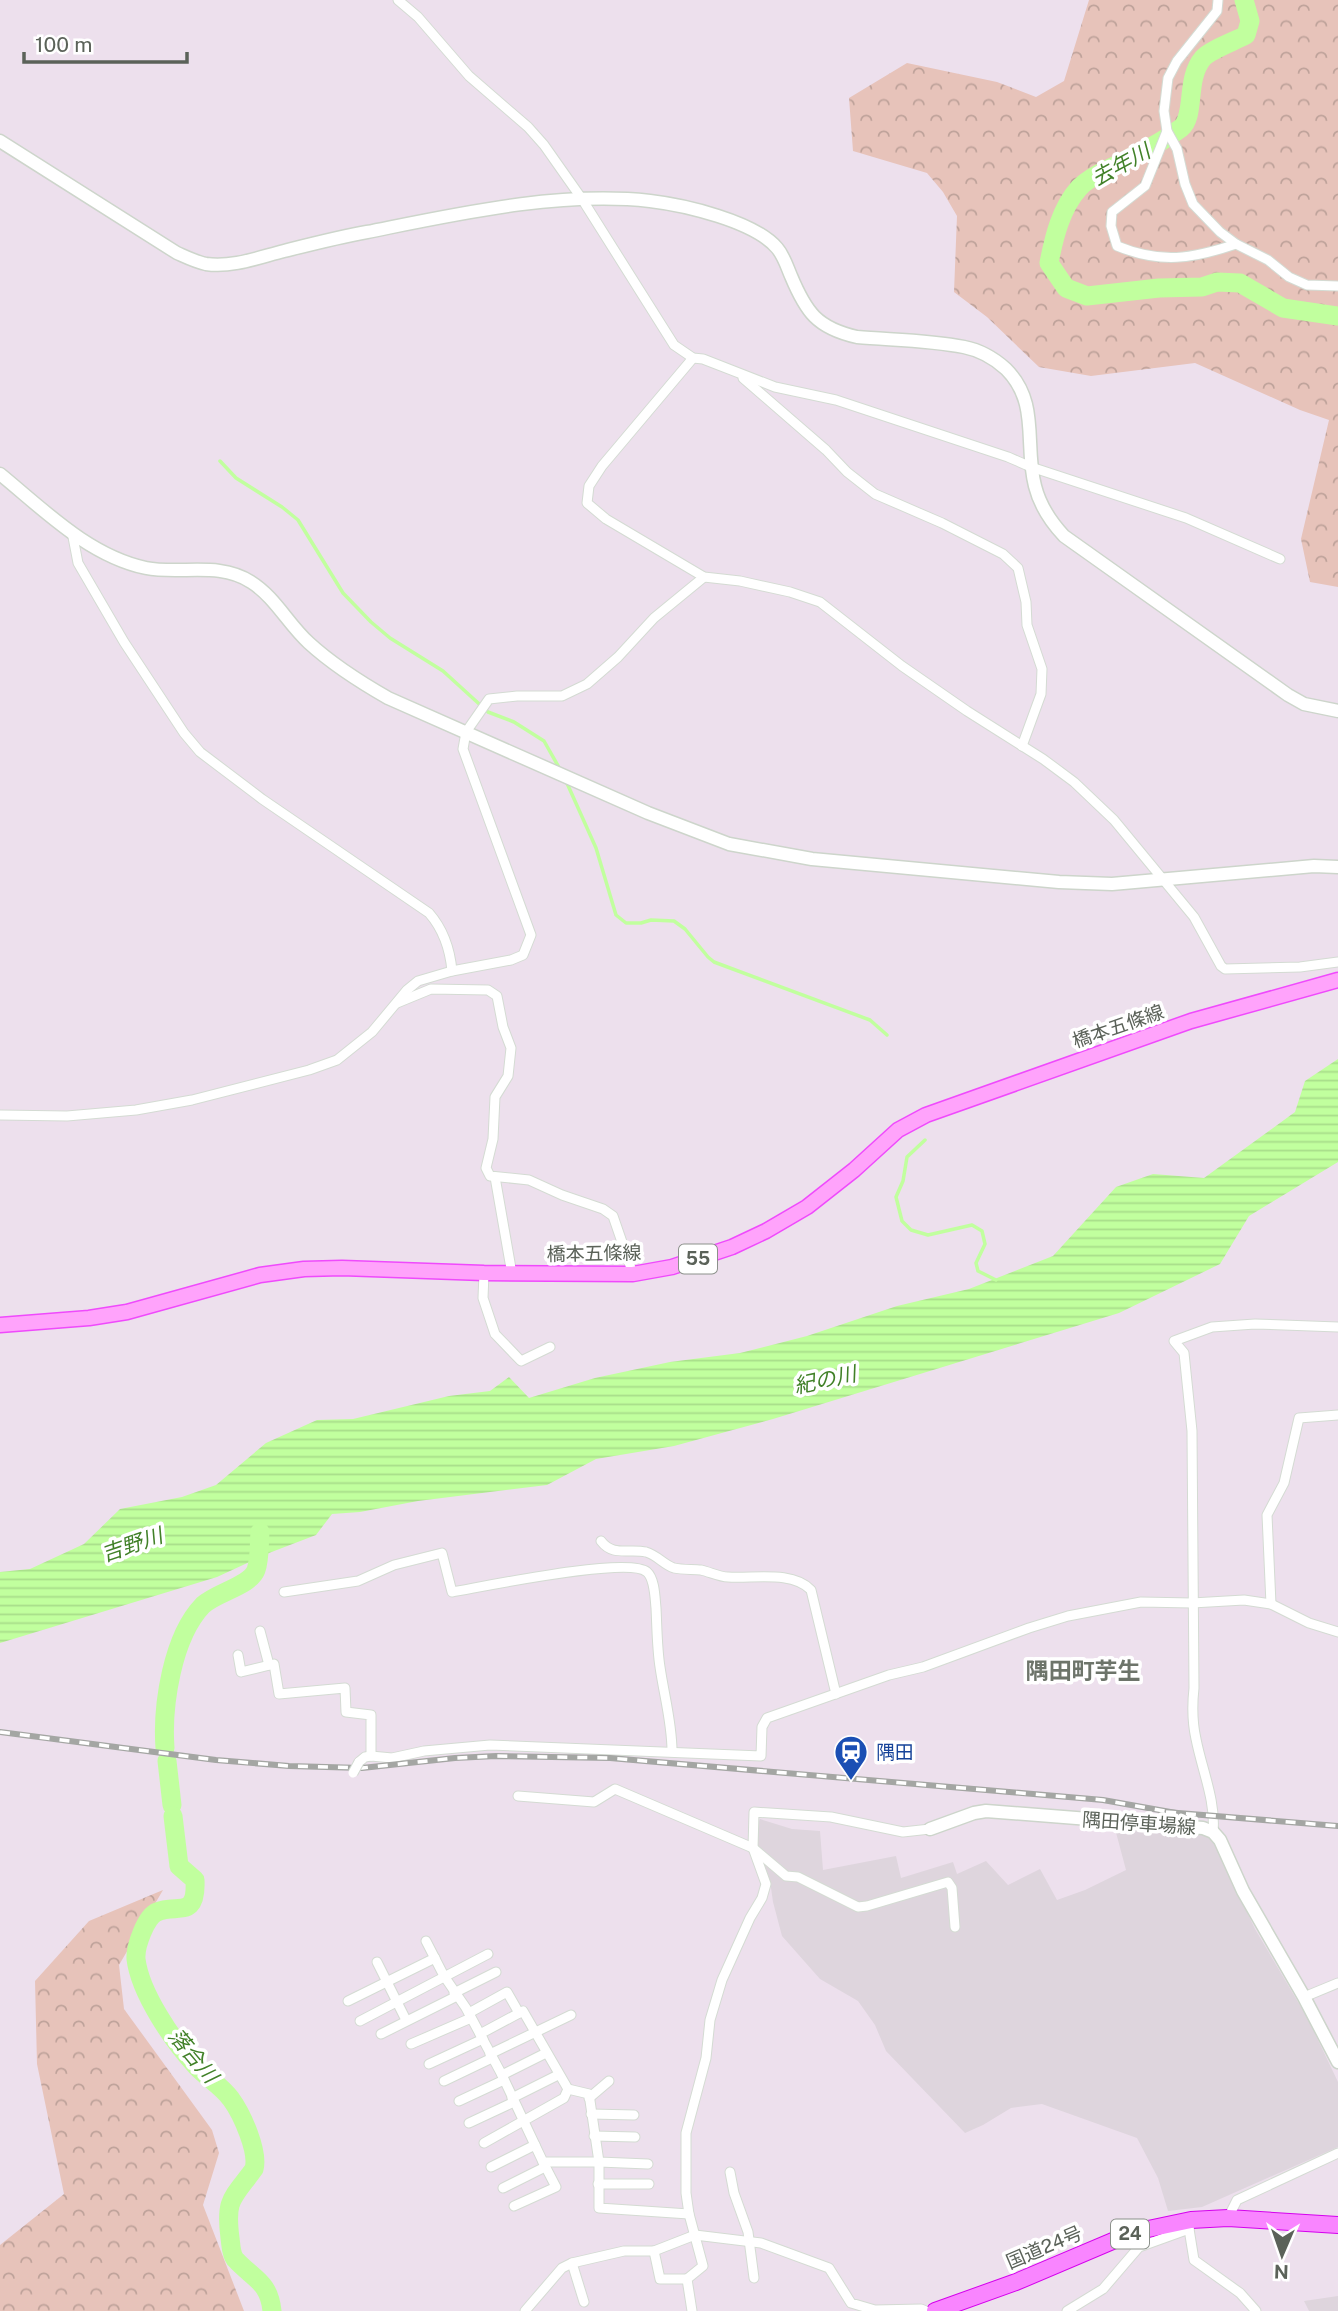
<svg xmlns="http://www.w3.org/2000/svg" width="1338" height="2311" font-family="'Public Sans','Noto Sans JP',sans-serif">
	<style>
		.industrial { fill: #ded5dd }
		.forest { fill: url(#forest-crowns) }
		.water { fill: url(#water-rules) }
		.lines { fill: none; stroke-linecap: round; stroke-linejoin: round }
		.stream { stroke: #c1ff9e; stroke-width: 3.5 }
		.river { stroke: #c1ff9e; stroke-width: 19 }
		.street-casing { stroke: #d4dbd3; stroke-width: 11 }
		.secondary-casing { stroke: #cdd5cb; stroke-width: 15 }
		.primary-casing { stroke: #ef4afc; stroke-width: 17 }
		.highway-casing { stroke: #d400ed; stroke-width: 18 }
		.street { stroke: #fff; stroke-width: 9 }
		.secondary { stroke: #fff; stroke-width: 12 }
		.primary { stroke: #ffa3fb; stroke-width: 14 }
		.highway { stroke: #f985ff; stroke-width: 16 }
		.rail-casing { stroke: #a4a6a3; stroke-width: 6 }
		.rail { stroke: #fff; stroke-width: 3.5; stroke-dasharray: 10; stroke-linecap: butt }
		.street-bridge-casing { stroke: #d4dbd3; stroke-width: 11; stroke-linecap: butt }
		.street-bridge { stroke: #fff; stroke-width: 9 }
		.labels { text-anchor: middle; stroke-width: 7; stroke-linejoin: round; paint-order: stroke }
		.shield { fill: #fff; stroke: #8c918b; stroke-width: 2 }
		.shield-label { font-size: 18px; font-weight: bold; fill: #5b6259 }
		.street-label { font-size: 19px; fill: #5b6259; stroke: #fff }
		.transit-label { font-size: 19px; fill: #164399; stroke: #fff; text-anchor: start }
		.water-label { font-size: 21px; font-style: italic; fill: #418128; stroke: #fff }
		.quarter-label { font-size: 23px; font-weight: bold; fill: #6d746a; stroke: #fff }
	</style>
	<defs>
		<pattern id="forest-crowns" width="20" height="18" patternUnits="userSpaceOnUse" patternTransform="scale(1.75)"><rect width="20" height="18" fill="#e7c3ba"/><path d="M2 6a3 3 0 1 1 6 0M12 15a3 3 0 1 1 6 0" fill="none" stroke="#bea29a"/></pattern>
		<pattern id="water-rules" width="6" height="5" patternUnits="userSpaceOnUse" patternTransform="scale(1.75)"><rect width="6" height="5" fill="#c1ff9e"/><path d="M0 2.5h6" fill="none" stroke="#a8dd8a"/></pattern>
	</defs>
	<rect width="100%" height="100%" fill="#ede0ed"/>
	<g class="industrial">
		<polygon points="760,1819 792,1829 820,1831 823,1870 896,1856 901,1878 953,1862 957,1874 986,1861 1008,1885 1040,1869 1057,1900 1085,1890 1126,1870 1114,1825 1205,1832 1211,1836 1255,1929 1308,2019 1338,2082 1338,2147 1202,2207 1168,2211 1158,2178 1137,2138 1042,2104 1011,2108 983,2125 965,2133 886,2051 875,2025 858,2001 820,1979 782,1936 773,1902 770,1881 758,1857 757,1825"/>
		<polygon points="1338,2296 1338,2311 1309,2311 1304,2301"/>
	</g>
	<g class="forest">
		<polygon points="1089,0 1338,0 1338,587 1310,582 1301,539 1329,420 1300,410 1195,363 1091,376 1039,367 987,317 954,292 957,216 943,192 927,173 853,151 849,98 907,63 997,82 1036,97 1064,81"/>
		<polygon points="163,1890 119,1965 124,2009 212,2130 219,2153 203,2205 244,2311 0,2311 0,2245 64,2194 37,2064 35,1981 89,1921"/>
	</g>
	<polygon class="water" points="1338,1059 1338,1162 1249,1216 1220,1264 1119,1313 773,1419 674,1446 596,1459 547,1485 418,1501 360,1512 332,1514 316,1535 269,1553 217,1577 0,1643 0,1572 30,1569 84,1544 120,1509 182,1497 216,1485 266,1443 317,1420 353,1419 449,1396 490,1391 509,1377 529,1398 595,1378 670,1362 740,1353 807,1336 897,1306 969,1289 1053,1256 1116,1187 1153,1174 1204,1178 1295,1112 1305,1081"/>
	<g class="lines">
		<g class="stream">
			<polyline points="220,461 236,478 282,507 298,520 343,593 371,622 390,638 443,671 488,712 514,722 544,741 561,771"/>
			<polyline points="566,781 596,848 616,915 626,923 641,923 651,920 674,921 685,929 708,957 714,962 870,1020 887,1035"/>
			<polyline points="925,1140 907,1157 903,1181 896,1197 902,1221 911,1230 928,1235 972,1225 982,1231 985,1244 976,1263 978,1271 996,1280"/>
		</g>
		<g class="river">
			<path d="M 1244,0 L 1250,21 L 1246,35 C 1235,41 1210,50 1203,58 C 1185,79 1196,116 1181,128 C 1162,142 1141,153 1120,163 C 1106,171 1090,176 1079,188 C 1061,208 1054,237 1049,263 L 1066,288 L 1087,296 L 1159,288 L 1202,287 L 1217,282 L 1240,283 L 1283,308 L 1338,316"/>
			<path d="M 165,1748 C 162,1706 172,1637 203,1605 C 217,1592 250,1586 256,1570 C 260,1559 259,1544 260,1532"/>
			<polyline points="167,1761 172,1805"/>
			<path d="M 173,1816 L 179,1866 L 195,1880 C 197,1920 177,1903 157,1912 C 146,1916 135,1947 136,1959 C 140,1993 173,2041 196,2066 C 207,2078 222,2086 231,2099 C 242,2114 259,2152 254,2169 C 232,2199 225,2199 230,2238 C 231,2245 231,2254 235,2259 C 253,2279 269,2281 272,2311"/>
		</g>
		<defs>
			<g id="street">
				<polyline points="398,0 418,17 469,76 528,127 544,145 582,199 674,345 693,358 703,359 775,387 836,400 1008,457 1031,467 1186,518 1280,559"/>
				<polyline points="1218,0 1217,11 1177,61 1168,78 1164,111 1167,131 1177,149 1185,184 1193,204 1220,232 1236,244 1268,260 1289,277 1307,285 1338,286"/>
				<path d="M 1167,131 L 1145,186 L 1112,212 L 1111,226 L 1117,246 C 1161,264 1192,259 1236,244"/>
				<polyline points="693,358 602,466 589,486 587,503 606,519 704,577 740,581 790,592 820,602 902,666 967,711 1043,759 1074,782 1114,820 1194,917 1221,966 1225,969 1300,967 1338,962"/>
				<polyline points="743,378 826,450 847,472 875,494 942,523 1003,554 1018,568 1026,602 1027,625 1042,669 1041,694 1022,746"/>
				<path d="M 72,532 L 78,563 L 124,642 L 184,733 L 200,752 L 262,799 L 429,913 C 443,929 450,949 452,971"/>
				<polyline points="397,1003 431,989 488,990 497,996 503,1027 511,1048 508,1076 495,1097 493,1139 486,1168 490,1176 529,1180 562,1195 603,1209 613,1216 633,1274"/>
				<polyline points="0,1115 67,1116 136,1110 192,1100 309,1070 337,1060 372,1032 407,990 418,981 452,971 511,960 523,955 531,935 463,749 466,732 489,699 517,696 562,696 587,684 618,657 654,618 704,577"/>
				<polyline points="495,1177 512,1274"/>
				<polyline points="484,1273 483,1298 495,1334 521,1361 550,1347"/>
				<path d="M 601,1541 C 613,1557 629,1548 646,1552 C 657,1555 664,1565 674,1568 C 683,1570 693,1569 701,1570 C 710,1572 719,1577 728,1577 C 752,1579 792,1570 811,1590 L 836,1694"/>
				<path d="M 284,1592 L 358,1581 L 394,1565 L 442,1553 L 452,1592 C 482,1587 628,1556 647,1572 C 655,1579 655,1599 656,1608 C 657,1627 657,1648 660,1667 C 664,1695 672,1723 672,1751"/>
				<polyline points="1271,1604 1267,1515 1284,1483 1299,1418 1338,1415"/>
				<polyline points="260,1631 269,1665"/>
				<polyline points="238,1655 241,1672 274,1664 279,1694 345,1688 346,1712 371,1715 371,1756"/>
				<polyline points="359,1762 365,1757 371,1756 392,1758 424,1751 490,1745 761,1756 762,1727 767,1718 889,1675 923,1667 1029,1628 1068,1616 1141,1602 1192,1603 1244,1600 1271,1604 1309,1623 1338,1632"/>
				<polyline points="518,1796 594,1802 615,1789 753,1848 786,1876 798,1877 858,1907 867,1906 948,1882 952,1888 955,1927"/>
				<path d="M 1213,1832 C 1216,1801 1202,1770 1196,1739 C 1192,1721 1192,1706 1194,1688 L 1192,1431 L 1184,1353 L 1174,1341 L 1212,1327 L 1255,1324 L 1338,1327"/>
				<polyline points="426,1941 444,1976 466,2008 502,2075 543,2162 599,2162 599,2208 689,2214"/>
				<polyline points="377,1962 406,2020"/>
				<polyline points="454,1993 496,1972"/>
				<polyline points="1304,1997 1338,1983"/>
				<polyline points="348,2001 435,1958"/>
				<polyline points="469,2013 507,1992 519,2013"/>
				<polyline points="360,2021 488,1954"/>
				<polyline points="381,2034 457,1996"/>
				<polyline points="480,2034 523,2011 568,2089 589,2094 599,2162 648,2164"/>
				<polyline points="411,2044 471,2018"/>
				<polyline points="490,2054 571,2015"/>
				<polyline points="429,2064 483,2039"/>
				<polyline points="502,2075 546,2053"/>
				<polyline points="444,2081 492,2058"/>
				<polyline points="512,2098 558,2075"/>
				<polyline points="589,2098 609,2081"/>
				<polyline points="459,2101 504,2080"/>
				<polyline points="591,2114 634,2115"/>
				<polyline points="469,2123 514,2102"/>
				<polyline points="594,2136 635,2137"/>
				<polyline points="484,2143 564,2098 568,2089"/>
				<polyline points="491,2167 535,2145"/>
				<polyline points="730,2172 734,2193 748,2232 754,2278"/>
				<polyline points="598,2184 649,2184"/>
				<polyline points="503,2188 545,2167"/>
				<polyline points="514,2206 556,2187 543,2162"/>
				<polyline points="1228,2218 1237,2200 1338,2153"/>
				<polyline points="1189,2229 1194,2260 1240,2293 1256,2311"/>
				<polyline points="654,2251 660,2279 687,2279"/>
				<polyline points="572,2263 584,2302"/>
				<polyline points="525,2311 562,2268 572,2263 624,2251 654,2251 695,2235 761,2243 829,2268 851,2303 875,2310 921,2309 926,2311"/>
				<polyline points="692,2311 687,2279 703,2266 689,2214 686,2193 686,2133 706,2058 710,2020 722,1980 750,1918 762,1898 766,1884 753,1848 754,1812 831,1817 903,1832 930,1829"/>
				<polyline points="1067,2311 1103,2289 1139,2247 1189,2229 1191,2220"/>
			</g>
			<g id="secondary">
				<path d="M 0,141 L 177,253 C 186,257 196,262 206,264 C 232,268 260,257 284,251 C 312,244 339,237 367,232 C 457,214 558,191 650,201 C 684,205 754,221 777,248 C 784,256 787,267 791,276 C 806,312 817,328 857,337 C 892,340 929,340 964,347 C 979,350 994,358 1006,369 C 1040,403 1024,444 1035,486 C 1040,506 1050,521 1064,536 L 1288,695 L 1304,704 L 1338,711"/>
				<path d="M 0,474 C 44,510 89,556 146,568 C 180,575 219,561 251,582 C 275,597 288,624 309,643 C 333,665 360,682 388,698 L 648,813 L 729,844 L 812,859 L 1059,882 L 1112,884 L 1314,866 L 1338,867"/>
				<polyline points="930,1829 974,1813 986,1811 1203,1828 1213,1832 1220,1840 1243,1891 1304,1997 1338,2062"/>
			</g>
			<polyline id="primary" points="0,1325 89,1318 127,1312 260,1275 304,1269 342,1268 484,1273 633,1274 672,1267 732,1247 766,1231 807,1207 854,1170 898,1130 926,1115 1191,1021 1338,980"/>
			<polyline id="highway" points="935,2311 1016,2282 1134,2232 1191,2220 1228,2218 1338,2225"/>
		</defs>
		<use href="#street" class="street-casing"/>
		<use href="#secondary" class="secondary-casing"/>
		<use href="#primary" class="primary-casing"/>
		<use href="#highway" class="highway-casing"/>
		<use href="#street" class="street"/>
		<use href="#secondary" class="secondary"/>
		<use href="#primary" class="primary"/>
		<use href="#highway" class="highway"/>
		<defs>
			<g id="rail">
				<polyline points="0,1732 216,1760 289,1766 362,1768 455,1758 496,1756 610,1758 1103,1800 1176,1813"/>
				<polyline points="1166,1812 1338,1826"/>
			</g>
		</defs>
		<use href="#rail" class="rail-casing"/>
		<use href="#rail" class="rail"/>
		<defs>
			<polyline id="street-bridge" points="353,1773 359,1762"/>
		</defs>
		<use href="#street-bridge" class="street-bridge-casing"/>
		<use href="#street-bridge" class="street-bridge"/>
	</g>
	<defs>
		<symbol id="station-pin" viewBox="-11 -11 22 30"><path d="M0 17L-7.5 6A9.5 9.5 0 1 1 7.5 6Z" fill="#1a4fb4" stroke="#fff"/><path d="M-3-6H3Q5-6 5-4V2Q5 4 3 4L4.5 6H3L1.5 4h-3L-3 6H-4.5L-3 4Q-5 4-5 2V-4Q-5-6-3-6ZM-3.5-4v3h7v-3ZM-3.5 1v1.5H-2V1ZM2 1v1.5H3.5V1Z" fill="#fff"/></symbol>
	</defs>
	<g fill-rule="evenodd">
		<use href="#station-pin" x="832" y="1733" width="38" height="52"/>
	</g>
	<g class="labels">
		<g class="shield">
			<rect x="679" y="1244.5" width="38" height="29" rx="5"/>
			<rect x="1111" y="2219.5" width="38" height="29" rx="5"/>
		</g>
		<g class="shield-label">
			<text x="698" y="1265">55</text>
			<text x="1130" y="2240">24</text>
		</g>
		<g class="street-label">
			<text transform="translate(1118 1026) rotate(-19)" y="7">橋本五條線</text>
			<text transform="translate(594 1253) rotate(-1)" y="7">橋本五條線</text>
			<text transform="translate(1139 1823) rotate(4)" y="7">隅田停車場線</text>
			<text transform="translate(1044 2247) rotate(-23)" y="7">国道24号</text>
		</g>
		<g class="transit-label">
			<text x="876" y="1759">隅田</text>
		</g>
		<g class="water-label">
			<text transform="translate(1121 165) rotate(-29)" y="7">去年川</text>
			<text transform="translate(825 1380) rotate(-12)" y="7">紀の川</text>
			<text transform="translate(132 1545) rotate(-19)" y="7">吉野川</text>
			<text transform="translate(193 2056) rotate(50)" y="7">落合川</text>
		</g>
		<g class="quarter-label">
			<text x="1083" y="1679">隅田町芋生</text>
		</g>
	</g>
	<g transform="translate(1282 2255) rotate(182)" stroke="#ffffff" stroke-width="5" paint-order="stroke">
	<path d="M0-5L12 26L0 18L-12 26Z" fill="#5b6259"/>
	<text y="-10" font-size="19" font-weight="bold" text-anchor="middle" fill="#5b6259">N</text>
	</g>
	<path d="M24 52v10h163v-10" fill="none" stroke="#5b6259" stroke-width="3.5"/>
	<text x="35" y="52" font-size="21" fill="#5b6259" stroke="#ffffff" stroke-width="5" paint-order="stroke">100 m</text>
</svg>
